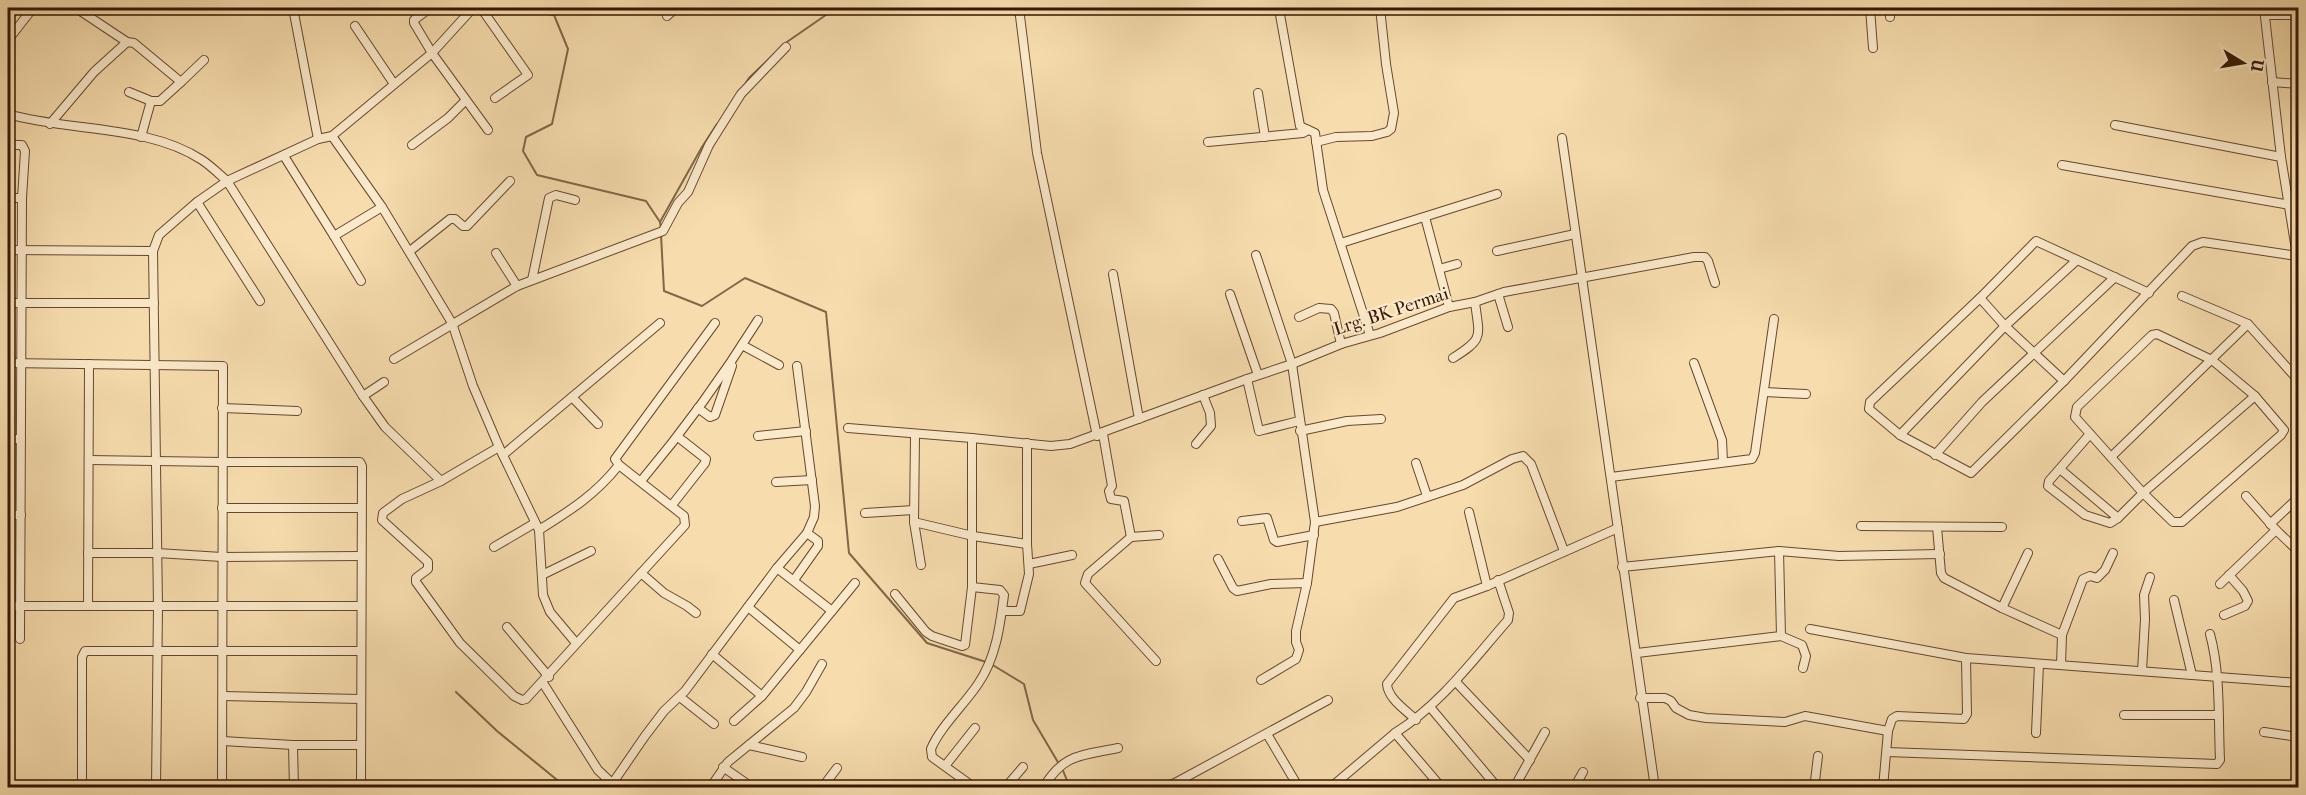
<svg xmlns="http://www.w3.org/2000/svg" width="2306" height="795" font-family="'IM FELL French Canon',serif">
	<style>
		.lines { fill: none; stroke-linecap: round; stroke-linejoin: round }
		.stream { stroke: #826647; stroke-width: 2 }
		.minor-casing { stroke: #66482e; stroke-width: 10 }
		.minor { stroke: #fae9ca; stroke-width: 8 }
		.labels { text-anchor: middle; stroke-width: 4.5; stroke-linejoin: round; paint-order: stroke }
		.street-label { font-size: 18px; fill: #351703; stroke: #fae9ca }
	</style>
	<rect width="100%" height="100%" fill="#f7ddae"/>
	<filter id="stains"><feTurbulence type="fractalNoise" baseFrequency=".00333" numOctaves="4"/><feColorMatrix values="0 0 0 0 .2 0 0 0 0 .09 0 0 0 0 .02 0 0 0 .5 -.17"/></filter>
	<radialGradient id="worn" r=".72"><stop offset=".6" stop-color="#630" stop-opacity="0"/><stop offset="1" stop-color="#630" stop-opacity=".3"/></radialGradient>
	<g class="lines">
		<g class="stream">
			<polyline points="513,8 554,15 568,49 552,124 526,137 523,151 537,175 646,201 660,222 661,229"/>
			<polyline points="784,44 836,8"/>
			<polyline points="743,87 749,78 774,54"/>
			<polyline points="660,222 702,147 717,124"/>
			<polyline points="661,235 664,291 702,306 745,278 826,312 849,553 927,643 986,662"/>
			<polyline points="991,664 1024,684 1033,720 1059,764"/>
			<polyline points="456,692 497,731 567,788"/>
			<polyline points="1062,768 1070,788"/>
		</g>
		<defs>
			<g id="minor">
				<polyline points="76,8 127,42 134,43 181,82 204,60"/>
				<polyline points="293,8 318,139"/>
				<polyline points="430,8 414,20 414,23 432,53 488,130"/>
				<polyline points="481,8 528,75 495,98"/>
				<polyline points="1019,8 1037,153 1097,436"/>
				<polyline points="1870,8 1873,48"/>
				<polyline points="1890,8 1890,17"/>
				<polyline points="2264,8 2281,157 2297,256 2298,284"/>
				<polyline points="1279,9 1300,126 1315,133 1323,190 1370,335"/>
				<polyline points="2265,15 2298,15"/>
				<polyline points="667,16 676,8"/>
				<polyline points="355,26 394,84"/>
				<polyline points="8,40 33,8"/>
				<polyline points="2272,82 2298,84"/>
				<polyline points="129,92 151,101 160,101 181,82"/>
				<polyline points="1258,93 1265,137"/>
				<path d="M 8,114 C 69,132 147,124 202,160 C 211,166 219,174 227,181 L 363,396 L 384,382"/>
				<polyline points="50,124 94,72 127,42"/>
				<polyline points="2115,125 2281,157"/>
				<polyline points="332,136 382,207 452,323 473,386 499,447 539,530 543,595 550,612 576,643"/>
				<polyline points="141,137 151,101"/>
				<polyline points="1562,138 1655,788"/>
				<polyline points="1208,142 1303,133 1308,130"/>
				<polyline points="1316,142 1336,137 1372,136 1387,132 1391,129 1394,113 1386,64 1380,8"/>
				<polyline points="8,145 22,145 25,151 22,198 20,639"/>
				<polyline points="412,145 448,118 465,101"/>
				<polyline points="284,156 334,236 382,207"/>
				<polyline points="2062,165 2290,205"/>
				<polyline points="8,198 22,198"/>
				<polyline points="197,202 260,301"/>
				<polyline points="1425,217 1449,307"/>
				<polyline points="334,236 361,281"/>
				<polyline points="1341,243 1497,194"/>
				<polyline points="8,250 153,251"/>
				<polyline points="410,251 450,219 455,219 463,226 467,226 510,181"/>
				<polyline points="1497,251 1575,234"/>
				<polyline points="496,253 517,286"/>
				<polyline points="1256,255 1292,364 1315,522 1307,583 1296,631 1296,642 1299,650 1296,659 1261,680"/>
				<polyline points="1439,269 1457,264"/>
				<polyline points="1113,274 1139,419"/>
				<polyline points="532,280 549,198 556,195 575,200"/>
				<polyline points="2149,293 2036,241 1980,298 1870,402 1869,409 1900,435 1971,473 2064,381 2192,246 2203,242 2297,256"/>
				<polyline points="1230,294 1258,375"/>
				<polyline points="1498,294 1508,327"/>
				<polyline points="2182,296 2248,324 2298,380"/>
				<polyline points="1980,298 2005,326 2064,381"/>
				<polyline points="8,303 154,303"/>
				<polyline points="1299,317 1319,308 1331,309 1334,313 1341,344"/>
				<polygon points="2157,334 2212,360 2255,396 2284,430 2281,435 2182,522 2173,522 2143,493 2075,417 2077,407 2152,335"/>
				<polyline points="742,345 779,365"/>
				<path d="M 1453,358 C 1485,338 1479,337 1475,302"/>
				<polyline points="394,359 517,286 663,231 678,203 688,192 709,145 741,94 786,47"/>
				<polyline points="8,363 223,366 222,788"/>
				<polyline points="1694,363 1722,440 1723,462"/>
				<polyline points="1247,379 1259,431 1299,421"/>
				<polyline points="1764,392 1806,394"/>
				<polyline points="363,396 385,427 441,481"/>
				<polyline points="572,397 598,424"/>
				<polyline points="222,408 297,411"/>
				<polyline points="698,408 710,417 715,415 732,366"/>
				<polyline points="848,428 972,438 1051,446 1070,444 1247,379 1292,364 1341,344 1380,333 1449,307 1475,302 1504,292 1694,257 1705,257 1708,261 1715,283"/>
				<polyline points="1300,431 1347,421 1381,419"/>
				<polyline points="1103,434 1112,486 1109,491 1111,499 1124,501 1131,537 1159,535"/>
				<polyline points="2090,434 2049,481 2048,486 2085,515 2110,523 2118,518 2143,493 2255,396"/>
				<polyline points="915,435 914,522 921,565"/>
				<polyline points="1900,435 2005,326 2077,260"/>
				<polyline points="758,436 806,431"/>
				<polyline points="8,439 21,439"/>
				<polyline points="1196,444 1211,426 1210,413 1203,395"/>
				<polyline points="499,447 441,481 402,499 383,513 382,520 428,562 428,569 416,578 416,582 460,643 514,696 522,700 526,699 685,525 684,516 619,465 615,459 715,323"/>
				<polyline points="503,455 660,323"/>
				<polyline points="1935,455 1982,402 2115,277"/>
				<polyline points="2111,457 2248,324"/>
				<polyline points="89,460 222,462 360,462 362,466 361,788"/>
				<polyline points="1416,463 1427,496"/>
				<polyline points="2060,469 2118,518"/>
				<polyline points="1611,477 1752,459 1755,453 1774,319"/>
				<path d="M 641,481 C 684,430 723,376 758,320"/>
				<polyline points="776,482 812,480"/>
				<polyline points="2246,496 2276,530"/>
				<polyline points="672,505 705,463 706,459 678,437"/>
				<polyline points="222,508 361,508"/>
				<polyline points="1469,512 1487,586"/>
				<polyline points="865,513 914,510"/>
				<polyline points="8,515 21,515"/>
				<polyline points="1242,521 1267,518 1274,540 1277,542 1314,535"/>
				<polyline points="914,522 973,536 1027,544"/>
				<polyline points="1315,522 1397,507 1463,485 1512,459 1523,456 1531,464 1564,551"/>
				<polyline points="2270,524 2298,498"/>
				<polyline points="1861,526 2002,527"/>
				<polyline points="1937,527 1941,573 1944,578 2002,608 2062,635 2061,665"/>
				<path d="M 539,530 C 571,510 595,495 619,465"/>
				<polyline points="1131,537 1088,574 1085,583 1156,661"/>
				<polyline points="494,547 535,523"/>
				<polyline points="88,553 157,553 222,557 361,556"/>
				<polyline points="1218,559 1233,588 1237,591 1271,584 1307,583"/>
				<polyline points="1029,564 1072,555"/>
				<polyline points="1622,567 1779,551 1839,556 1940,554"/>
				<polyline points="777,568 832,611"/>
				<polyline points="641,573 664,593 687,606 696,613"/>
				<polyline points="542,575 591,551"/>
				<polyline points="794,580 818,546 818,541 807,533"/>
				<polyline points="2220,584 2276,530 2298,551"/>
				<path d="M 972,587 L 1000,590 L 1004,595 C 1000,626 996,658 978,684 C 964,705 940,727 931,749 L 932,757 L 975,788"/>
				<polyline points="895,594 926,632 932,636 962,646 965,645 972,587 972,438"/>
				<polyline points="2174,600 2192,675"/>
				<polyline points="8,606 361,606"/>
				<polyline points="88,606 89,364"/>
				<polyline points="748,607 800,650"/>
				<polyline points="2002,608 2028,553"/>
				<polyline points="1002,611 1020,611 1029,574 1027,544 1027,443"/>
				<polyline points="2224,615 2245,606 2248,601 2243,591 2229,575"/>
				<polyline points="507,627 549,677"/>
				<polyline points="1810,629 1966,658"/>
				<polyline points="2062,635 2083,579 2090,576 2097,578 2105,570 2113,553"/>
				<polyline points="1781,636 1802,645 1806,656 1803,668"/>
				<polyline points="1637,653 1781,636 1779,551"/>
				<polyline points="712,654 762,696"/>
				<polyline points="2142,671 2145,619 2144,595 2150,577"/>
				<polyline points="1456,682 1530,760"/>
				<polyline points="543,683 598,770 616,787"/>
				<polyline points="223,696 361,699"/>
				<polyline points="680,697 714,724"/>
				<polyline points="1640,698 1665,698 1671,701 1676,708 1689,715 1706,718 1785,722 1805,716 1888,731 1892,719 1897,716 1964,719 1967,714 1966,658 2298,683"/>
				<polyline points="1430,707 1498,788"/>
				<polyline points="2124,715 2217,715"/>
				<path d="M 1416,720 C 1406,710 1388,699 1387,684 L 1454,598 L 1487,586 L 1618,528"/>
				<polyline points="734,721 762,696 855,583"/>
				<polyline points="2264,732 2298,737"/>
				<path d="M 1395,733 C 1441,704 1472,661 1508,620 L 1509,613 L 1498,580"/>
				<polyline points="2036,733 2039,664"/>
				<polyline points="1267,734 1299,788"/>
				<polyline points="223,741 293,745 361,745"/>
				<polyline points="293,745 294,788"/>
				<polyline points="749,745 802,757"/>
				<path d="M 1887,752 L 2217,764 L 2220,760 C 2218,718 2221,675 2210,634"/>
				<polyline points="945,766 975,728"/>
				<polyline points="723,767 753,788"/>
				<polyline points="612,784 645,736 664,711 685,691 777,568 807,533 814,517 815,506 797,366"/>
				<polyline points="82,788 82,657 85,651 361,651"/>
				<polyline points="156,788 158,606 153,251 159,235 197,202 227,181 318,139 332,136 432,53 473,8"/>
				<polyline points="710,788 728,762 794,708 806,692 822,664"/>
				<polyline points="822,788 837,768"/>
				<polyline points="1005,788 1023,767"/>
				<path d="M 1043,788 C 1064,753 1081,756 1118,748"/>
				<polyline points="1162,788 1175,783 1328,700"/>
				<polyline points="1330,788 1395,733 1442,788"/>
				<polyline points="1514,788 1545,732"/>
				<polyline points="1574,788 1583,772"/>
				<polyline points="1818,788 1815,781 1818,756"/>
				<polyline points="1883,788 1888,731"/>
			</g>
		</defs>
		<use href="#minor" class="minor-casing"/>
		<use href="#minor" class="minor"/>
	</g>
	<g class="labels">
		<g class="street-label">
			<text transform="translate(1391 311) rotate(-18)" y="6">Lrg. BK Permai</text>
		</g>
	</g>
	<rect width="2306" height="795" fill="none" stroke="#f7ddae" stroke-width="30"/>
	<rect x="9" y="9" width="2288" height="777" fill="none" stroke="#351703" stroke-width="3"/>
	<rect x="15" y="15" width="2276" height="765" fill="none" stroke="#351703" stroke-width="1.5"/>
	<g transform="translate(2243 63) rotate(101)" stroke="#fae9ca" stroke-width="4.5" paint-order="stroke">
	<path d="M0-4.5L10 22L0 15L-10 22Z" fill="#351703"/>
	<text y="-9" font-size="16" font-weight="bold" text-anchor="middle" fill="#351703">U</text>
	</g>
	<rect width="100%" height="100%" filter="url(#stains)"/>
	<rect width="100%" height="100%" fill="url(#worn)"/>
</svg>
